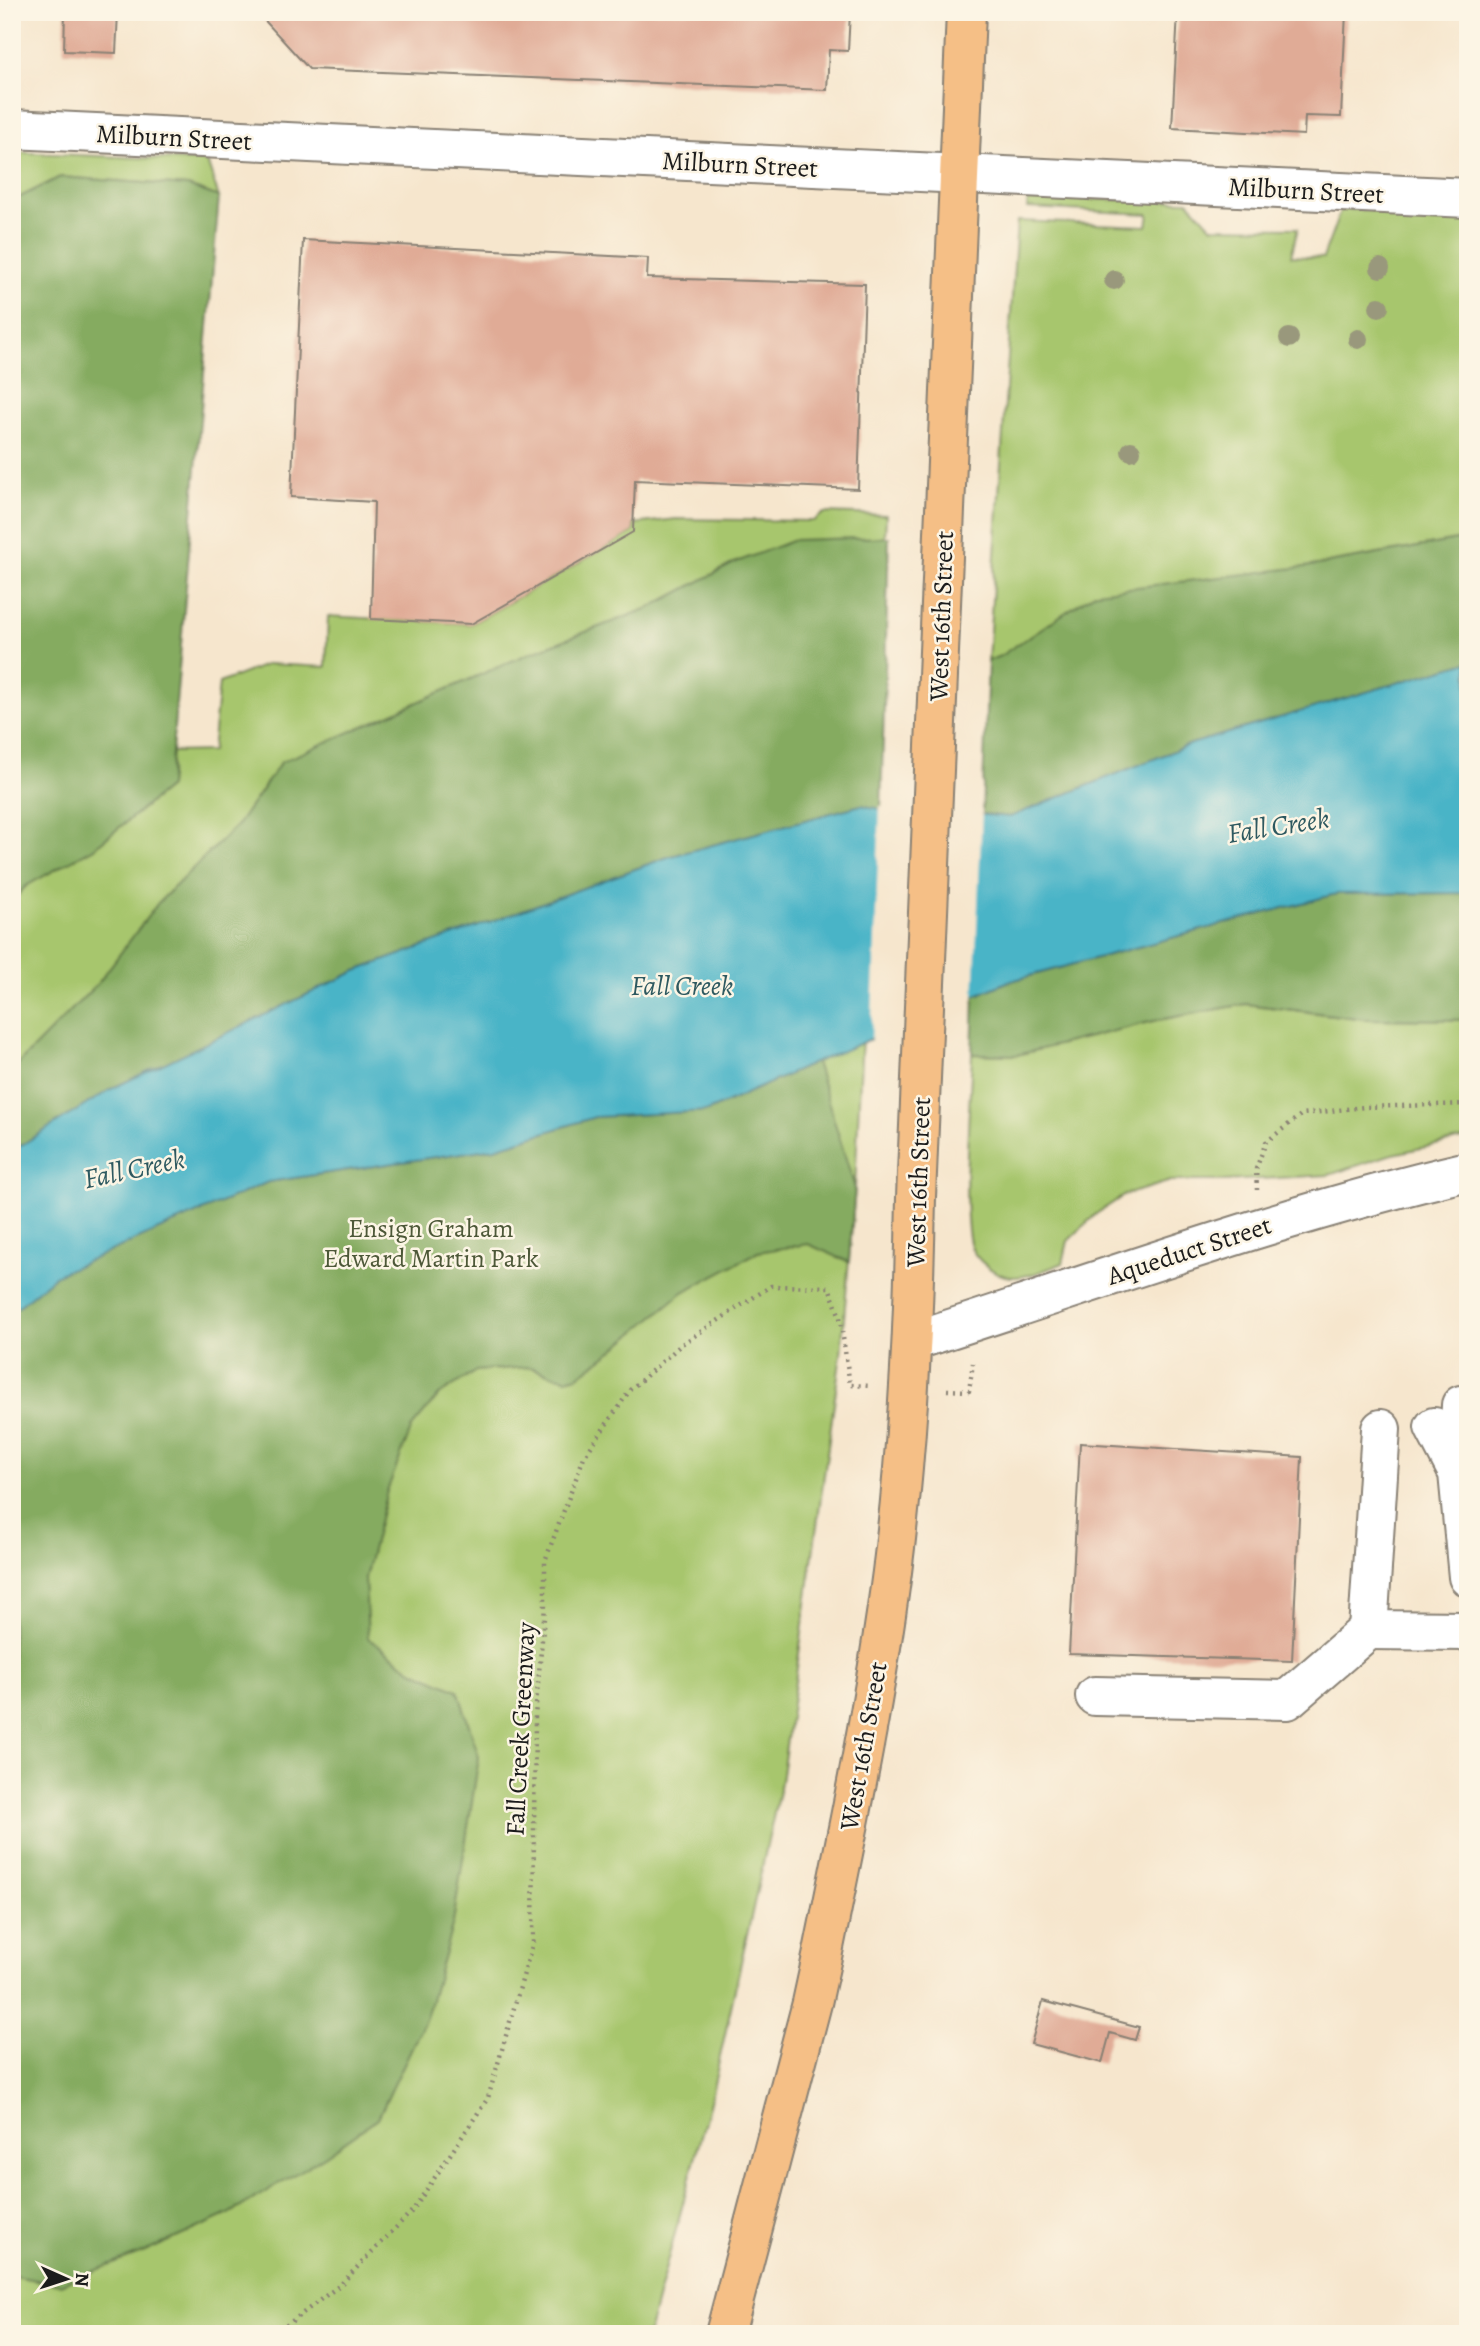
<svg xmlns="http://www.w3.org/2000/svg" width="1480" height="2346" font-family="Alegreya,serif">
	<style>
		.green { fill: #a7c66d; stroke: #627144; stroke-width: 2 }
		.forest { fill: #85ab60; stroke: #50643e; stroke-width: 2 }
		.water { fill: #4ab4c7; stroke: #336872; stroke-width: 2 }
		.pier { fill: #f6e6cd }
		.building { fill: #e0ab96 }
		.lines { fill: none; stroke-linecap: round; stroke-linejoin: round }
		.minor-casing { stroke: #898174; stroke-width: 42 }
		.major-casing { stroke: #898174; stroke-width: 42 }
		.path { stroke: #898174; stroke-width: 4.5; stroke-dasharray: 2 5; stroke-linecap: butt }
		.minor { stroke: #fff; stroke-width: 38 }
		.major { stroke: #f5bf86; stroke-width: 38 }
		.tree { fill: #99987b }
		.labels { text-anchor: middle; stroke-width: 5; stroke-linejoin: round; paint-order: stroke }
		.street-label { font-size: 26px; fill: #1c1c1c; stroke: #fcf5e5 }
		.park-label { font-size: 26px; fill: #4d5838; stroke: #fcf5e5 }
		.water-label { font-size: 28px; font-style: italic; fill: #2e5960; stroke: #fcf5e5 }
	</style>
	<rect width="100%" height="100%" fill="#fcf5e5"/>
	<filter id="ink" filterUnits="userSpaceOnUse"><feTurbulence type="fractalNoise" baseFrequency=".0143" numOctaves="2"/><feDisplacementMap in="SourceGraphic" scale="14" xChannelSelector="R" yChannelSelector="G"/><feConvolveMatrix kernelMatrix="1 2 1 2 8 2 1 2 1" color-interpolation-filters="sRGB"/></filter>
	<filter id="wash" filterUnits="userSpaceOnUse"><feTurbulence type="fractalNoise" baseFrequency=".00686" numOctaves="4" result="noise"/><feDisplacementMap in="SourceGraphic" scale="28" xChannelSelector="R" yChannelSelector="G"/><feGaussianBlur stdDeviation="1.57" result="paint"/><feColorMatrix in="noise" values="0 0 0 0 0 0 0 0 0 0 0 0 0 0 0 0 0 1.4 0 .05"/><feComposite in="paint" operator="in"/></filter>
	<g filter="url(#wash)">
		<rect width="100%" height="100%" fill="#f6e6cd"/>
		<g class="green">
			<polygon points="12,152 207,161 219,197 188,186 61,177 12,201"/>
			<polygon points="1028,198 1188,201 1212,227 1298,228 1291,256 1323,258 1341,209 1468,215 1468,538 1312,566 988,661 1017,221 1147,226 1149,214 1027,208"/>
			<polygon points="824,513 886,515 855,1188 841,1354 781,1782 710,2102 648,2334 12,2334 12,901 26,886 94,848 169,787 171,752 212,751 219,683 268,664 326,667 328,616 471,624 633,532 634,524 676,519 813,521"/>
			<path d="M 1246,1004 L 1365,1019 L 1468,1020 L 1468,1138 L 1389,1155 L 1329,1175 L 1224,1181 L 1171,1181 L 1125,1195 L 1096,1214 L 1068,1241 L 1063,1263 C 1047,1269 1029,1278 1011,1277 C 997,1276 980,1263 973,1251 C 959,1228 971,1088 972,1054 L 1017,1055 L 1158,1020 Z"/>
		</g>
		<g class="forest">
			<polygon points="60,177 188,186 219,197 169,787 94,848 26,886 12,901 12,201"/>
			<polygon points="889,537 881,810 861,805 668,857 356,971 113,1088 12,1151 12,1070 98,983 158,903 238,824 281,762 530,653 649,608 734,563 794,540"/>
			<polygon points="1468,538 1468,662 1191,744 1010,817 982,814 988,661 1000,656 1096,592 1312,566"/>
			<polygon points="1468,893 1468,1020 1365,1019 1246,1004 1158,1020 1017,1055 972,1054 974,996 1007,982 1336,894"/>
			<polygon points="816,1062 855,1188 849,1262 808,1244 758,1252 683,1292 611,1352 578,1376 566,1379 530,1367 476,1371 439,1395 412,1427 387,1491 365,1578 368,1638 412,1670 458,1690 479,1757 453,1923 426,2018 378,2118 326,2155 229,2214 145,2252 60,2284 12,2276 12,1312 56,1275 268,1182 495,1148 595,1117 708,1111"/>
		</g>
		<path class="water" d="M 1468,662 L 1468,893 L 1336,894 L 1007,982 L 816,1062 L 708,1111 L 595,1117 L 495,1148 L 268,1182 L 56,1275 L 12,1312 L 12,1151 L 113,1088 L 356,971 L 668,857 L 861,805 C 909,817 961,811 1010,817 L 1191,744 Z"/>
		<polygon class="pier" points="880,806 982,810 974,999 871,1043"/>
		<g id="blocks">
			<g class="building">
				<polygon points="65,12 118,12 116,53 64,51"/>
				<polygon points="257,12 850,12 848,51 829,50 827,90 309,69"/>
				<polygon points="1178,12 1346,12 1341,117 1305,116 1304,135 1172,128"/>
				<polygon points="303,240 648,258 647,278 865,284 858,489 635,480 633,532 471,624 371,619 374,502 291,497"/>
				<polygon points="1080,1443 1302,1457 1292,1661 1069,1654"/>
				<polygon points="1043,2001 1139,2027 1135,2040 1110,2033 1102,2063 1031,2044"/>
			</g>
		</g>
	</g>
	<g filter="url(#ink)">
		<use href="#blocks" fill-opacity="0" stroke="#898174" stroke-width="2"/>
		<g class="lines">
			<defs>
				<g id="minor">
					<polyline points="12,129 1468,198"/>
					<path d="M 913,1341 C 1098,1282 1279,1215 1468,1171"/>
					<polyline points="1434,1427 1458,1473 1468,1577"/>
					<polyline points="1381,1429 1368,1630 1468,1631"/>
					<polyline points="1458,1471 1461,1405"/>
					<polyline points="1095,1696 1287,1700 1368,1630"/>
				</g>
				<path id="major" d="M 725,2334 L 812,2003 L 822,1957 C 848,1829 875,1701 892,1572 C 908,1447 914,1322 916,1197 L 966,12"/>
			</defs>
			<use href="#minor" class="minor-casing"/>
			<use href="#major" class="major-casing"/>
			<g class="path">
				<polyline points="1257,1190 1256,1169 1266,1142 1302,1114 1365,1107 1468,1104"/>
				<polyline points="947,1390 969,1391 973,1363"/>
				<polyline points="275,2334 340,2285 413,2210 488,2098 533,1942 535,1716 545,1607 545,1561 584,1457 630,1390 682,1344 771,1286 829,1287 840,1317 850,1385 872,1386"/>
			</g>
			<use href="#minor" class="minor"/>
			<use href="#major" class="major"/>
		</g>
		<g class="tree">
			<circle cx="1380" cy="268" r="10"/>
			<circle cx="1114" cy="280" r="10"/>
			<circle cx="1379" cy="307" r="10"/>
			<circle cx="1289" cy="338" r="10"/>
			<circle cx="1358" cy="339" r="10"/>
			<circle cx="1131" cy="451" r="10"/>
		</g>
	</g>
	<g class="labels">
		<g class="street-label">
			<text transform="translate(174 137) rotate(3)" y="9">Milburn Street</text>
			<text transform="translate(740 164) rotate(3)" y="9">Milburn Street</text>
			<text transform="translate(1306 190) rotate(3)" y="9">Milburn Street</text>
			<text transform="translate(941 616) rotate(-88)" y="9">West 16th Street</text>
			<text transform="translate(918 1182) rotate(-88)" y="9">West 16th Street</text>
			<text transform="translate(1189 1250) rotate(-18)" y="9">Aqueduct Street</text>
			<text transform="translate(520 1729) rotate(-87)" y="9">Fall Creek Greenway</text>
			<text transform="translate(863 1746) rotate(-80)" y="9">West 16th Street</text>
		</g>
		<g class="park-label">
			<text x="431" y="1237">Ensign Graham<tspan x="431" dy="30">Edward Martin Park</tspan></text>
		</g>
		<g class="water-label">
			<text transform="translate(1278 825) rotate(-9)" y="10">Fall Creek</text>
			<text x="682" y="995">Fall Creek</text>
			<text transform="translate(134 1168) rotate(-12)" y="10">Fall Creek</text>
		</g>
	</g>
	<rect width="1480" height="2346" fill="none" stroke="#fcf5e5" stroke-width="42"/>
	<g transform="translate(66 2279) rotate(93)" stroke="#fcf5e5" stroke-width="5" paint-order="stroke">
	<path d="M0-5L12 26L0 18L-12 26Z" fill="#1c1c1c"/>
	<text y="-10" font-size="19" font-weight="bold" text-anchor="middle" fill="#1c1c1c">N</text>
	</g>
</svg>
